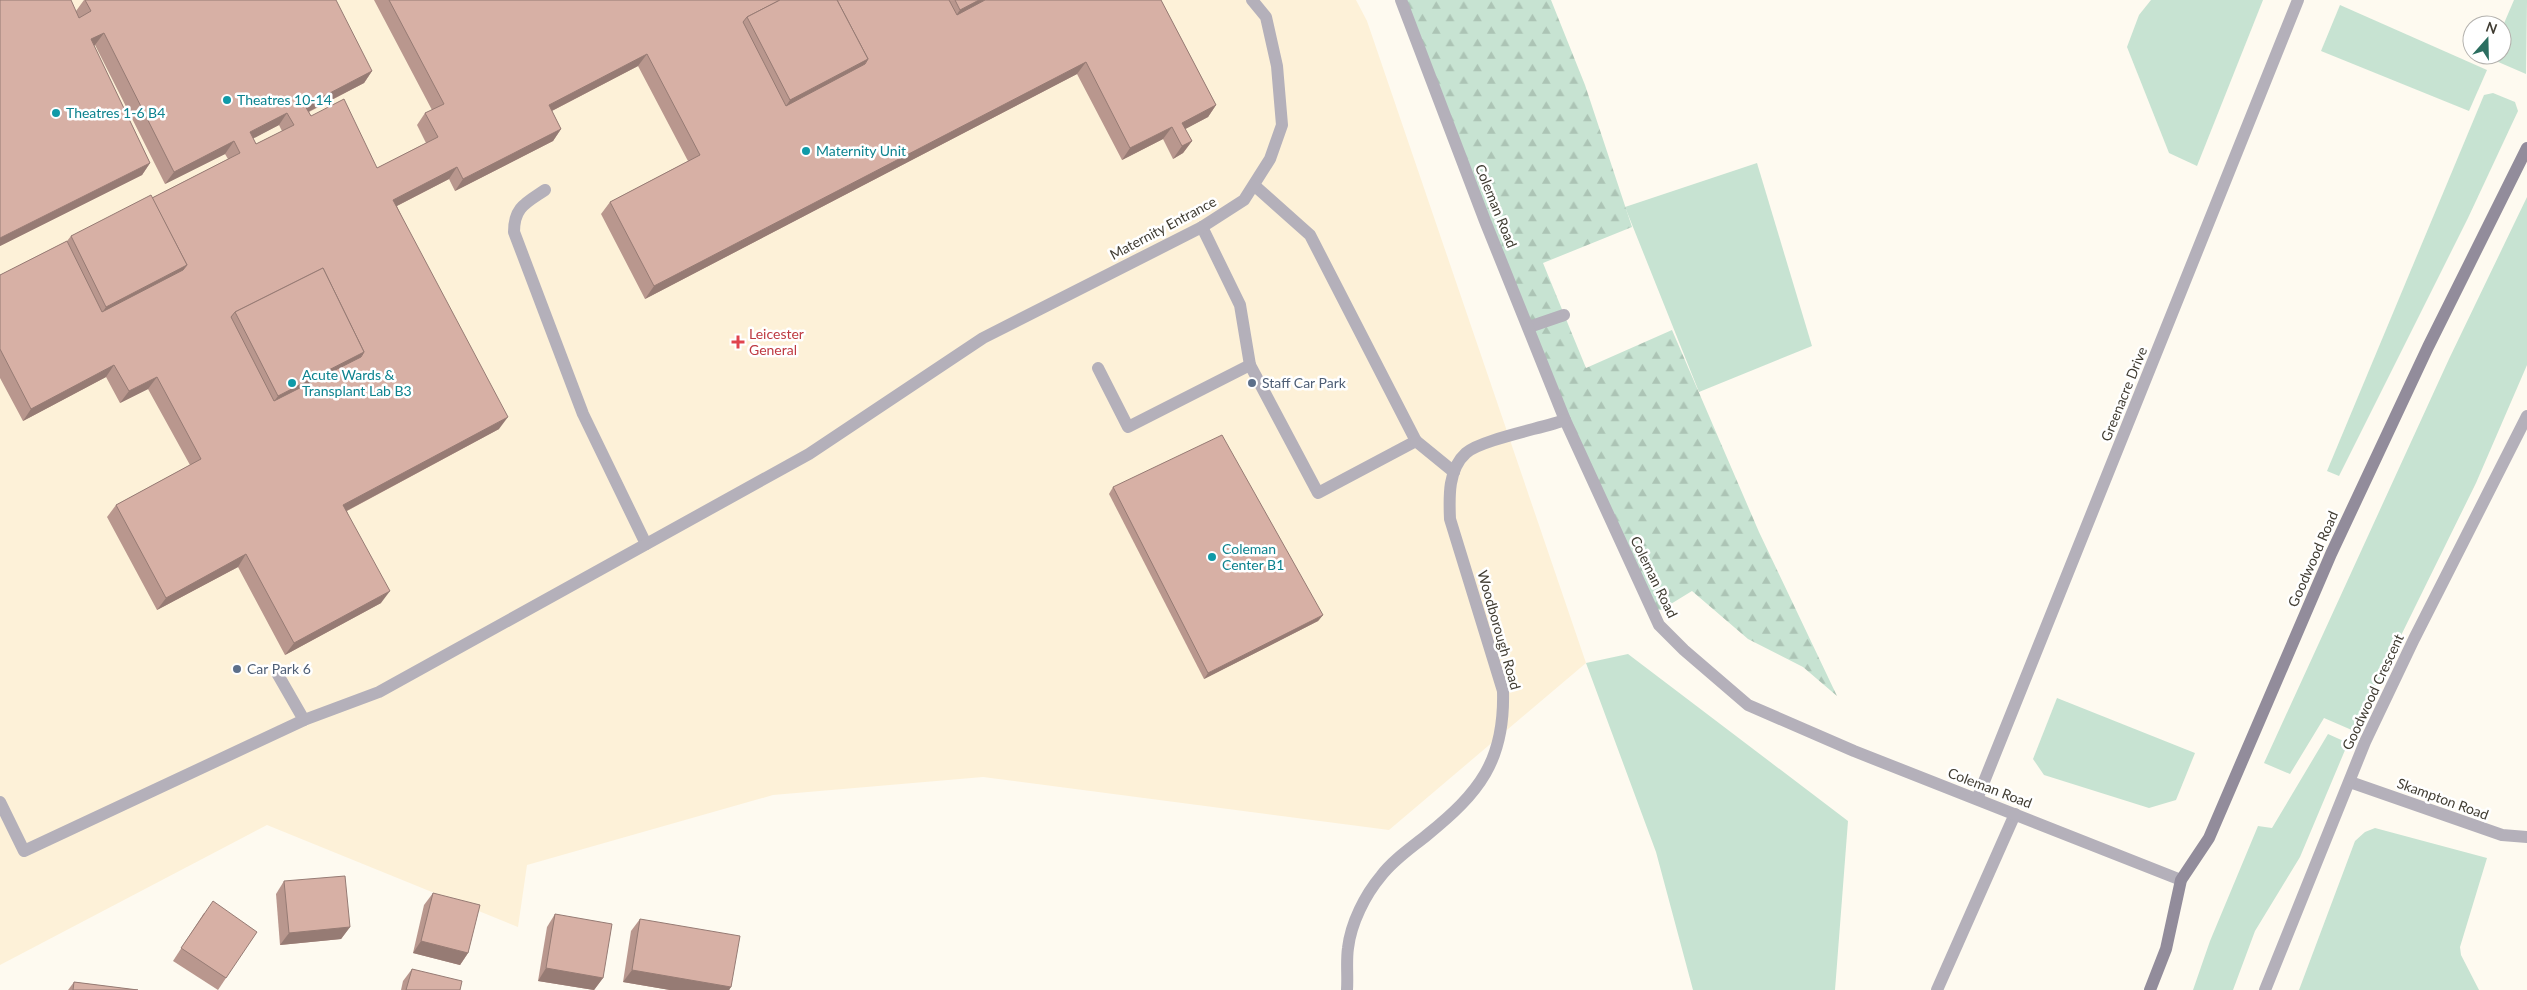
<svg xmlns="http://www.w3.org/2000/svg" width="2527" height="990" font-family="Lato,sans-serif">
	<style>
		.built { fill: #fdf1d8 }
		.green { fill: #c7e3d2 }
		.forest { fill: url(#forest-firs) }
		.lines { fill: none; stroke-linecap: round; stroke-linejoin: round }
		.lane { stroke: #b4b0ba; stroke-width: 12 }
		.street { stroke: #b4b0ba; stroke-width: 12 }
		.secondary { stroke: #928c9b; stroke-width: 12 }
		.wall { fill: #b9978e; fill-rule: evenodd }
		.shaded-wall { fill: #967b74 }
		.building { fill: #d7b0a5; stroke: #967b74; fill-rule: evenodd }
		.culture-dot { fill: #0f9aa8; stroke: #fff; stroke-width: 2 }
		.health-dot { fill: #e0444e; stroke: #fff; stroke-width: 2 }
		.service-dot { fill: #5c6f8a; stroke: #fff; stroke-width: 2 }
		.labels { text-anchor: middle; stroke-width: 5; stroke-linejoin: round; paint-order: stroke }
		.culture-label { font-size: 14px; fill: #0d838f; stroke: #fff; text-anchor: start }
		.street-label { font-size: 14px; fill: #403c32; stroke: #fff }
		.health-label { font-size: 14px; fill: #be3a42; stroke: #fff; text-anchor: start }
		.service-label { font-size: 14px; fill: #4e5e75; stroke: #fff; text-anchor: start }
	</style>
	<defs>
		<pattern id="forest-firs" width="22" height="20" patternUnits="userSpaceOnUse" patternTransform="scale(1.25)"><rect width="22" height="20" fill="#c7e3d2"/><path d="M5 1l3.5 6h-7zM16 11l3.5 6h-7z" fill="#acc4b5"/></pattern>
	</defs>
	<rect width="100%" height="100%" fill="#fefaf0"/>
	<polygon class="built" points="0,0 1356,0 1367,21 1586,663 1389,830 983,777 773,795 527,865 518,927 267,825 0,965"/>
	<g class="green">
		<polygon points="2151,0 2263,0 2197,166 2169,153 2127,47 2139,15"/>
		<polygon points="2514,0 2527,0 2526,74 2489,58 2490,55 2502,55 2502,28"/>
		<polygon points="2340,5 2487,70 2469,111 2321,51"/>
		<polygon points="2493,93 2515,102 2518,111 2468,218 2339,476 2327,471 2484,95"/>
		<polygon points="1757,163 1812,346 1699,392 1625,207"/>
		<polygon points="2527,197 2527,365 2476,483 2354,731 2324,718 2290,774 2264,763 2449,359"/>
		<polygon points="1628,654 1848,821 1835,990 1693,990 1656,852 1586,663"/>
		<polygon points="2057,698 2195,753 2176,800 2149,808 2044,775 2033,759"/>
		<polygon points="2328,734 2348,743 2300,857 2255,931 2233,990 2193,990 2210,941 2258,826 2272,828"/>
		<polygon points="2375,828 2487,858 2460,947 2461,955 2479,990 2299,990 2355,841 2365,832"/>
	</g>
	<polygon class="forest" points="1401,0 1551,0 1585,85 1632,227 1543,263 1586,368 1672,330 1759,532 1837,696 1803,667 1748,639 1692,591 1661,610 1651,609 1565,420"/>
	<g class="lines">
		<g class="lane">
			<path d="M 545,190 C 526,203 514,207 514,232 L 583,414 L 646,544"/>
			<polyline points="1202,227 1240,305 1250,365"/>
			<polyline points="1529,327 1564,315"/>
			<polyline points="1098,368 1128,427 1250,365 1318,493 1416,441 1310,235 1255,186"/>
			<polyline points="1416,441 1454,472"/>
			<polyline points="277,673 304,720"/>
			<polyline points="0,802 24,851 304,720 379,692 809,454 983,338 1202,227 1244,200 1270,159 1282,125 1277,66 1266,17 1252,0"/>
			<polyline points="1937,990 2015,814"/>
		</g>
		<g class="street">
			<polyline points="1401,0 1485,221 1565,420 1659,625 1684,650 1748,705 1854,751 2181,880"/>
			<polyline points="2350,782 2502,835 2527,837"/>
			<polyline points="1977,799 2298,0"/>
			<path d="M 1347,990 C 1348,976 1346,962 1348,948 C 1351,923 1365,895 1381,876 C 1393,860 1411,848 1427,835 C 1479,793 1505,761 1503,691 L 1450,519 C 1449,497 1448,469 1466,453 C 1480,440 1543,428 1565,420"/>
			<polyline points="2265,990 2365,742 2414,639 2527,416"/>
		</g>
		<polyline class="secondary" points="2150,990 2166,949 2181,880 2209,838 2331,554 2428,347 2527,148"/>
	</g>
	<g class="wall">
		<path d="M 0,0 L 76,11 L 84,0 L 372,71 L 364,83 L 309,112 L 311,116 L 377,168 L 426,143 L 417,125 L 425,113 L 432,110 L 374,0 L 1161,0 L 1216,105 L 1208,117 L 1185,129 L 1192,141 L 1183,153 L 1173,159 L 1163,139 L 1122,160 L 1077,74 L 645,299 L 601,214 L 610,202 L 688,161 L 638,66 L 552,111 L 561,129 L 553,141 L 455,191 L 449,179 L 397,206 L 499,429 L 347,511 L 381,603 L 285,655 L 238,567 L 157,610 L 107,517 L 116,505 L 190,465 L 148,389 L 120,403 L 106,377 L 23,421 L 0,378 L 0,275 L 67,241 L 71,236 L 152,198 L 228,159 L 225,154 L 165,184 L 95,45 L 94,46 L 150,163 L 142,175 L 0,246 ZM 279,125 L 282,131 L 256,144 L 253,138 Z"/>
		<polygon points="1113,487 1323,615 1318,621 1204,679 1109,494"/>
		<polygon points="284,881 350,927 341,939 280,945 276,894"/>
		<polygon points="433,893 468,953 460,965 413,953 424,905"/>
		<polygon points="204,913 226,978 218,990 173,961"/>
		<polygon points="555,914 603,978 594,990 538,981 547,927"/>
		<polygon points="640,919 731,987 729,990 670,990 623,982 631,931"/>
		<polygon points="412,969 460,990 401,990 403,981"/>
		<polygon points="74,982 137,990 68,990"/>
	</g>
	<g class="shaded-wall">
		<polygon points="979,0 998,0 948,27 960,10"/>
		<polygon points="104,33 95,45 83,52 91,39"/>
		<polygon points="647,54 638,66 540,117 549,105"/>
		<polygon points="868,59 856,76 778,118 790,100"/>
		<polygon points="1086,62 1077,74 645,299 654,286"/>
		<polygon points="372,71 364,83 296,118 305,106"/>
		<polygon points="1216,105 1208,117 1176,134 1182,123"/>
		<polygon points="287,113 279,125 241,145 250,132"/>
		<polygon points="1172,127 1163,139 1122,160 1130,148"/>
		<polygon points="561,129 553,141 455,191 463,179"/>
		<polygon points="234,141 225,154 165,184 174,172"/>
		<polygon points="1192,141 1183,153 1173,159 1182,146"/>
		<polygon points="150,163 142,175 0,246 0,238"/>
		<polygon points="457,167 449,179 385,212 393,200"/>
		<polygon points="187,265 174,283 94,325 106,307"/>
		<polygon points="364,352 352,369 266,413 278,396"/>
		<polygon points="114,365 106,377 23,421 31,409"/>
		<polygon points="157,377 148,389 120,403 129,391"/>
		<polygon points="508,417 499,429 335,517 343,505"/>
		<polygon points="246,554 238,567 157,610 166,598"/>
		<polygon points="390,591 381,603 285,655 294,643"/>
		<polygon points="1323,615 1318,621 1204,679 1208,673"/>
		<polygon points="350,927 341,939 280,945 289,933"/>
		<polygon points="421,941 468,953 460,965 413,953"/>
		<polygon points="546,968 603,978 594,990 538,981"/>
		<polygon points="632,970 731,987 729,990 670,990 623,982"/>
	</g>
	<g class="building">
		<path d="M 0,0 L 71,0 L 79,18 L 91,11 L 85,0 L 336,0 L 372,71 L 305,106 L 311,116 L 344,99 L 377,168 L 438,137 L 425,113 L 444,104 L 389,0 L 780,0 L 747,17 L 743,22 L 786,106 L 865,64 L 868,59 L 837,0 L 949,0 L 957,15 L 985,0 L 1161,0 L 1216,105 L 1182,123 L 1192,141 L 1182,146 L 1172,127 L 1130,148 L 1086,62 L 654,286 L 610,202 L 700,155 L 647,54 L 549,105 L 561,129 L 463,179 L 457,167 L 393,200 L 508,417 L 343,505 L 390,591 L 294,643 L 246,554 L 166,598 L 116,505 L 201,459 L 157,377 L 129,391 L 114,365 L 31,409 L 0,349 L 0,275 L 67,241 L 102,312 L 183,270 L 187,265 L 152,198 L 240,153 L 234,141 L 174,172 L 104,33 L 91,39 L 150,163 L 0,238 ZM 287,113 L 294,125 L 256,144 L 250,132 ZM 323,268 L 364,352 L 361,357 L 274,401 L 231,317 L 235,312 Z"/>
		<polygon points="780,0 837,0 868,59 790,100 747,17"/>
		<polygon points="955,0 979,0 960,10"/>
		<polygon points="151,195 187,265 106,307 71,236"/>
		<polygon points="323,268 364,352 278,396 235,312"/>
		<polygon points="1222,435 1323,615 1208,673 1113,487"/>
		<polygon points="345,876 350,927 289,933 284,881"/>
		<polygon points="433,893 480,905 468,953 421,941"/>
		<polygon points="213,901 257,932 226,978 181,948"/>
		<polygon points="555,914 612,924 603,978 546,968"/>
		<polygon points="640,919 740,936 731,987 632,970"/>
		<polygon points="412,969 462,981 460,990 406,990"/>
		<polygon points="74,982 138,990 73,990"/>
	</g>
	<g class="culture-dot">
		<circle cx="227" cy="100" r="5"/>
		<circle cx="56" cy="113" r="5"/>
		<circle cx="806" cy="151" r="5"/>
		<circle cx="292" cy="383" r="5"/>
		<circle cx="1212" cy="557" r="5"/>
	</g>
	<path class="health-dot" d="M735.5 334.5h5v5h5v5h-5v5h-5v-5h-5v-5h5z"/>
	<g class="service-dot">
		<circle cx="1252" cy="383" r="5"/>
		<circle cx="237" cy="669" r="5"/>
	</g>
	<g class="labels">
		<g class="culture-label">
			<text x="237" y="105">Theatres 10-14</text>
			<text x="66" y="118">Theatres 1-6 B4</text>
			<text x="816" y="156">Maternity Unit</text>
			<text x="302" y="380">Acute Wards &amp;<tspan x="302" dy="16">Transplant Lab B3</tspan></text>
			<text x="1222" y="554">Coleman<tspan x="1222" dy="16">Center B1</tspan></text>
		</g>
		<g class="street-label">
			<text transform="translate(1496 206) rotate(68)" y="5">Coleman Road</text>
			<text transform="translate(1163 228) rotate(-28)" y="5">Maternity Entrance</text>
			<text transform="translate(2124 394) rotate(-68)" y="5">Greenacre Drive</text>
			<text transform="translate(2313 559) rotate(-66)" y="5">Goodwood Road</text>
			<text transform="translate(1654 577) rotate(64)" y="5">Coleman Road</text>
			<text transform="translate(1499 630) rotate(74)" y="5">Woodborough Road</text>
			<text transform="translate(2373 692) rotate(-65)" y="5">Goodwood Crescent</text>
			<text transform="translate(1990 788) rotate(21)" y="5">Coleman Road</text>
			<text transform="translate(2443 799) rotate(20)" y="5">Skampton Road</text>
		</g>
		<g class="health-label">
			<text x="749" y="339">Leicester<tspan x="749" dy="16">General</tspan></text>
		</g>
		<g class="service-label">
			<text x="1262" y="388">Staff Car Park</text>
			<text x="247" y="674">Car Park 6</text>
		</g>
	</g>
	<g transform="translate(2487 40) rotate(20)"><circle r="24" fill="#ffffff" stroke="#b3b1ad"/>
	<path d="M0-4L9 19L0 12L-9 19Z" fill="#2b6e60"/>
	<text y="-8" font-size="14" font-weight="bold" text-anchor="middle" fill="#403c32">N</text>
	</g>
</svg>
